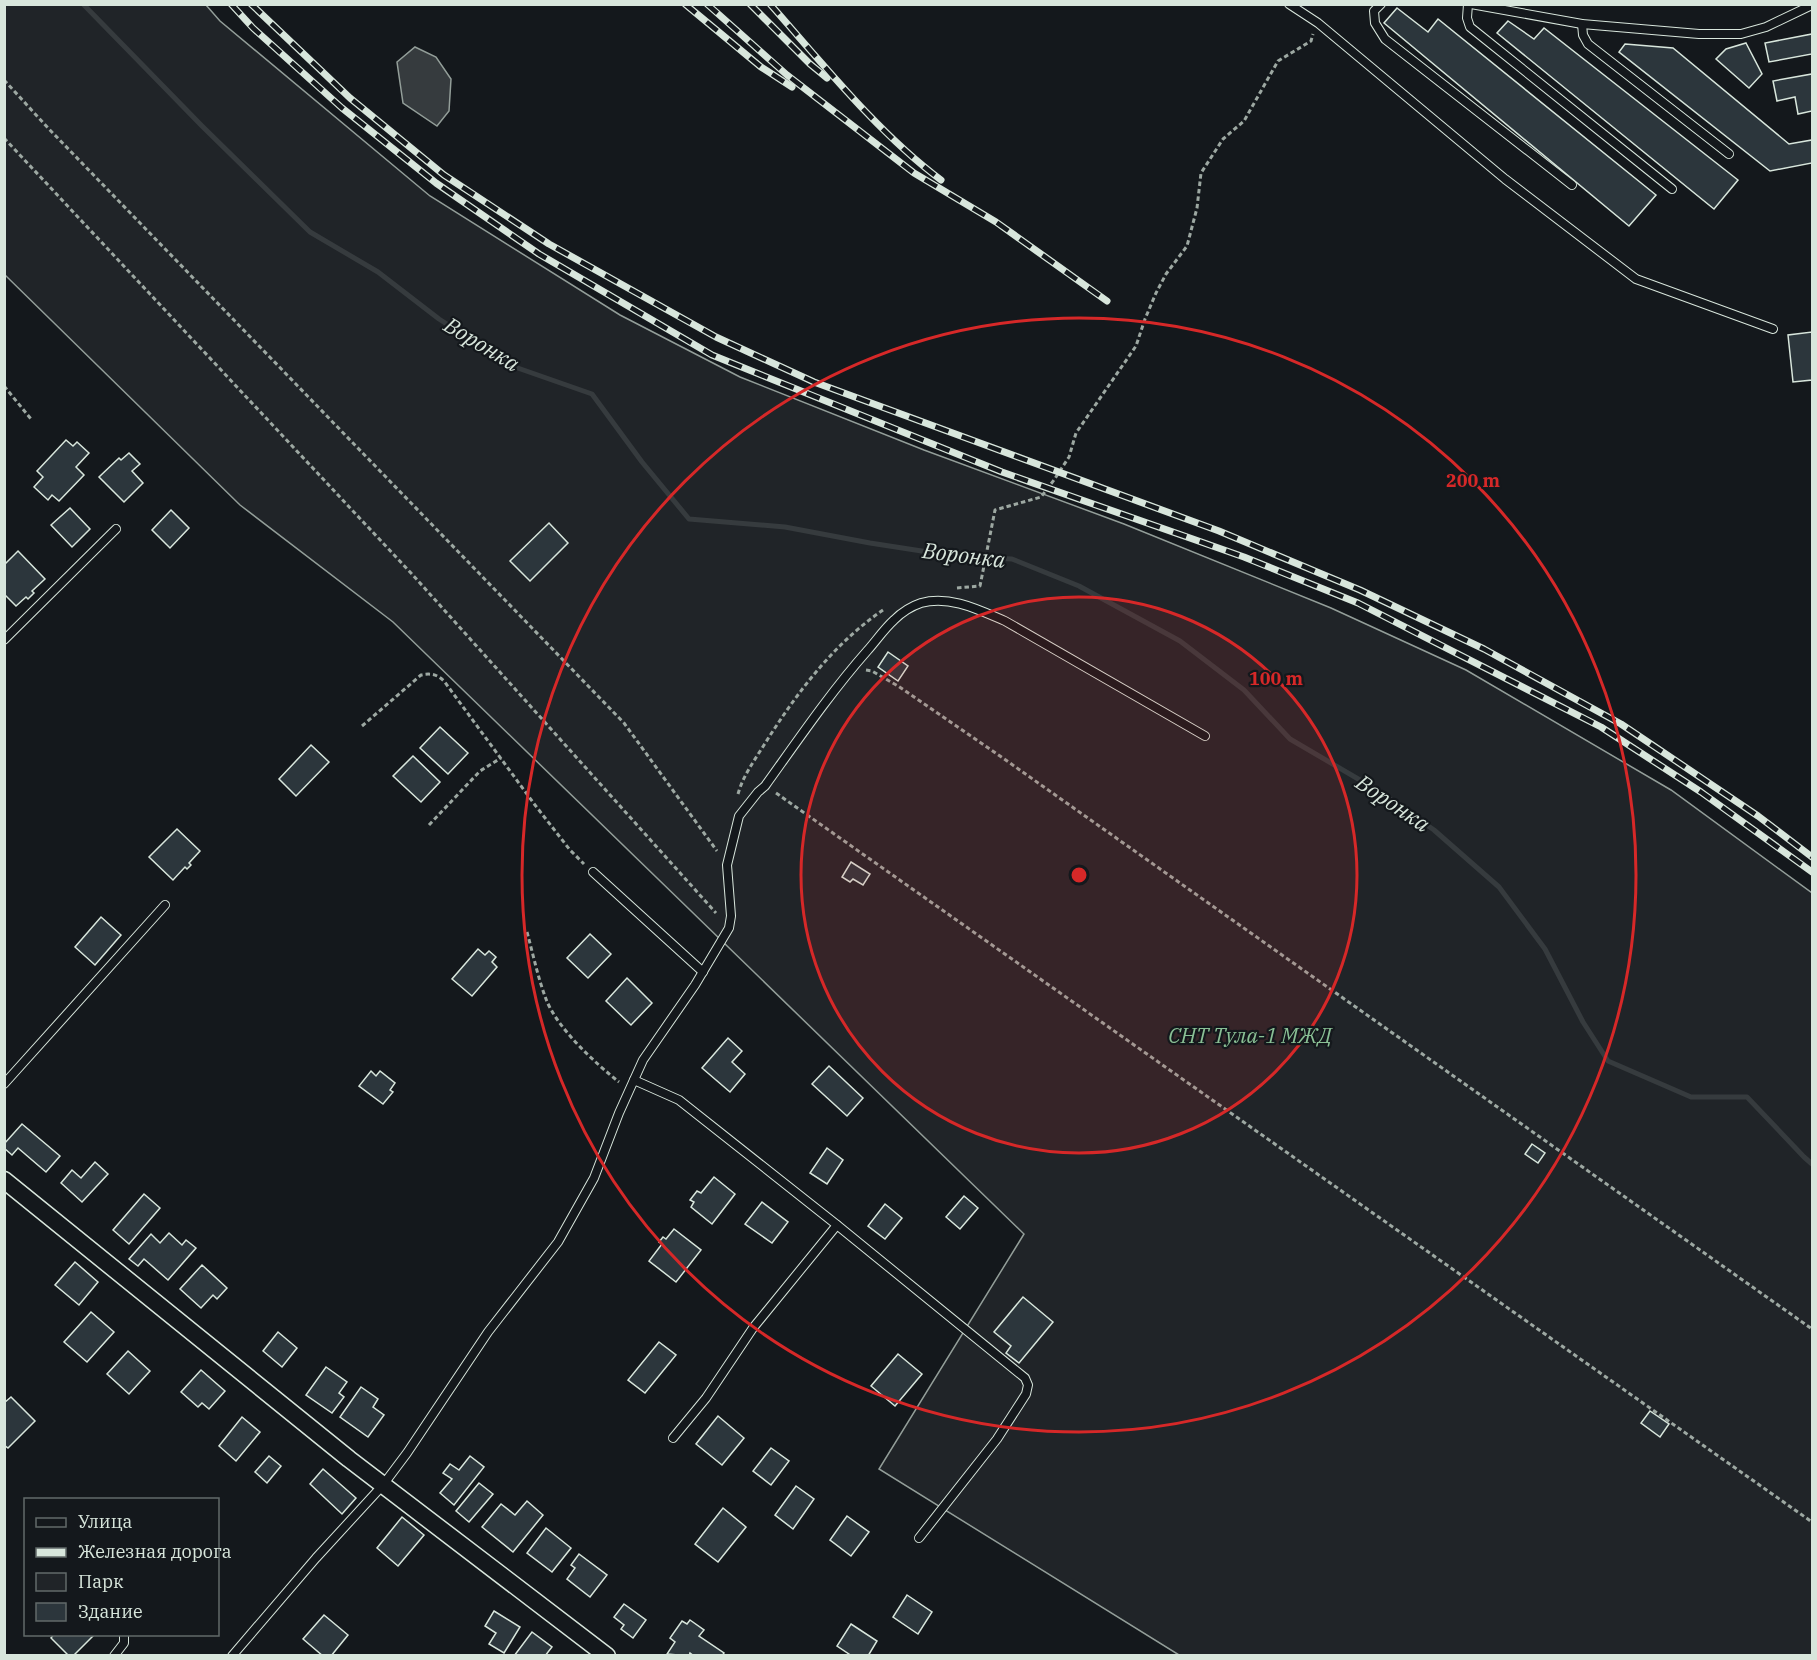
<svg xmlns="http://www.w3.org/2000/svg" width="1817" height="1660" font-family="'IBM Plex Serif',serif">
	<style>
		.green { fill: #202428; stroke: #939e99; stroke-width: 1.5 }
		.water { fill: #363b3e; stroke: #939e99; stroke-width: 1.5 }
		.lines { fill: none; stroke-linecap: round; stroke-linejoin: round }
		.stream { stroke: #363b3e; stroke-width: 5 }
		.building { fill: #2c363c; stroke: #d8e6dc; stroke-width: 1.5 }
		.service-casing { stroke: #d8e6dc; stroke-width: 10 }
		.minor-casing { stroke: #d8e6dc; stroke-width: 19 }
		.path { stroke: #9da8a2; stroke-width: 3; stroke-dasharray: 4.5 3; stroke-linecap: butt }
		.service { stroke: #14181c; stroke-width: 8 }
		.minor { stroke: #14181c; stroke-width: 16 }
		.rail-casing { stroke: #d8e6dc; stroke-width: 7 }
		.rail { stroke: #14181c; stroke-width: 4.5; stroke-dasharray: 14; stroke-linecap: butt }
		.ring { fill: none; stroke: #d62828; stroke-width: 3 }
		.labels { text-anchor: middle; stroke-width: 4.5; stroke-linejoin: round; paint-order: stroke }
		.park-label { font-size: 21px; font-style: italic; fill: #8ac095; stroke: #14181c }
		.water-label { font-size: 22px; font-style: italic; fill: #d8e6dc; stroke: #14181c }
		.centre { fill: #d62828; stroke: #14181c; stroke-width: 3 }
		.ring-label { font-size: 18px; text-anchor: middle; font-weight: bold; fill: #d62828; stroke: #14181c; stroke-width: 4.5; stroke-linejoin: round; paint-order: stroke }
	</style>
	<rect width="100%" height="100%" fill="#14181c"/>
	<polygon class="green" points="4,5 206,5 220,21 430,196 620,315 740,377 924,450 1124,524 1331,608 1466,670 1671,790 1812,893 1812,1655 1179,1655 879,1469 1024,1234 393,622 240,505 5,275"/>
	<polygon class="water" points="415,47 436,57 451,79 449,111 437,126 403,103 397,62"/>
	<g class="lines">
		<polyline class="stream" points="83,4 202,126 310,232 378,272 439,319 512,366 592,394 642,462 689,519 785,527 870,543 954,556 1012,559 1079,586 1180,641 1244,690 1290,739 1377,790 1434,830 1499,887 1545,949 1583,1022 1608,1061 1691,1097 1747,1097 1804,1157 1812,1164"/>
	</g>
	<g class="building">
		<polygon points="1397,8 1428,32 1438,19 1656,195 1629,226 1384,23"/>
		<polygon points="1508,21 1534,39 1544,28 1738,180 1714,209 1497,33"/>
		<polygon points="1812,34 1812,54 1769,62 1765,43"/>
		<polygon points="1746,43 1762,74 1749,88 1716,59 1726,49"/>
		<polygon points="1625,44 1673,48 1789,144 1812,140 1812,163 1770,171 1619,52"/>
		<polygon points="1812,74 1812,111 1798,114 1795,97 1777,101 1773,81"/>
		<polygon points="1812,332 1812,380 1793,382 1788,335"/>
		<polygon points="66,440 73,446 77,442 89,453 76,467 84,475 59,501 52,495 48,500 34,487 43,477 37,471"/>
		<polygon points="129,453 140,464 132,471 143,483 124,502 99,477 119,458 121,460"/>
		<polygon points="70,508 90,529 72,547 51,525"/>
		<polygon points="171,510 189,528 170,548 152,530"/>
		<polygon points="549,523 568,543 530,581 510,561"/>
		<polygon points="18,551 45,579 32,591 34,593 28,599 26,597 16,606 4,594 4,565"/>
		<polygon points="888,652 908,666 898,681 878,667"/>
		<polygon points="440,727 468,753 448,774 420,748"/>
		<polygon points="311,745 329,762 296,796 279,779"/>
		<polygon points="413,756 440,782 421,802 393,776"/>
		<polygon points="177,829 200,851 189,863 191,865 187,869 185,867 173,880 149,857"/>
		<polygon points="851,862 870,874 863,885 853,879 850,882 842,877"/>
		<polygon points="101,917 121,935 95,965 75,947"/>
		<polygon points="590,934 611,954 588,978 567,958"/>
		<polygon points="478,949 485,955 489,951 496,957 492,962 497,967 472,996 452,979"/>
		<polygon points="627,978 652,1003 631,1025 606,1001"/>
		<polygon points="728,1038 742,1051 732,1062 745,1074 730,1092 702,1068"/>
		<polygon points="829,1066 863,1098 847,1116 812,1084"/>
		<polygon points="371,1071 376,1076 380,1071 395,1083 390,1090 393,1092 383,1104 359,1086"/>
		<polygon points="22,1124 60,1156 46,1172 18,1148 12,1155 4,1148 4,1144"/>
		<polygon points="1532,1144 1545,1153 1538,1163 1525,1154"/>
		<polygon points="827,1148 843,1160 827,1184 810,1173"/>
		<polygon points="95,1162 108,1174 82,1202 61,1183 72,1170 81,1178"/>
		<polygon points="714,1177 735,1194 712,1224 691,1207 694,1202 690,1200 697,1191 701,1193"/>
		<polygon points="144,1194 160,1208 129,1244 113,1230"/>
		<polygon points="964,1196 978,1208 960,1229 946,1217"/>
		<polygon points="762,1202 788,1222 772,1243 745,1224"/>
		<polygon points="885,1204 902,1218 885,1239 868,1226"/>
		<polygon points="674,1229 701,1250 676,1282 649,1261 662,1244 659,1242 663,1237 666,1239"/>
		<polygon points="169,1233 182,1245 186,1240 196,1248 168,1280 144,1259 138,1266 129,1259 151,1234 160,1243"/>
		<polygon points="75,1262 98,1282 79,1305 55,1285"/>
		<polygon points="202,1265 227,1288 217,1299 213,1295 201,1308 180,1289"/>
		<polygon points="1023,1297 1053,1322 1019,1363 1006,1353 1011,1346 994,1332"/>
		<polygon points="91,1312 114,1332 87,1362 64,1342"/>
		<polygon points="278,1332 297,1348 282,1367 263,1351"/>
		<polygon points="659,1342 676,1355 645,1393 628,1380"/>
		<polygon points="128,1351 150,1371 129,1394 107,1374"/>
		<polygon points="898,1354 922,1374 895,1406 871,1386"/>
		<polygon points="326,1367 347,1382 339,1393 344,1397 332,1413 306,1395"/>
		<polygon points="201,1370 225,1391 209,1409 202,1403 198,1407 181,1392"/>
		<polygon points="361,1387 378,1399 373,1407 384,1415 368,1437 340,1417"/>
		<polygon points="11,1397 35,1421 8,1448 4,1445 4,1403"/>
		<polygon points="1650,1411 1669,1424 1660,1437 1641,1423"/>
		<polygon points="718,1416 744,1438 722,1465 696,1444"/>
		<polygon points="242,1417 260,1432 236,1461 219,1446"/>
		<polygon points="771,1448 789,1461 771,1485 753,1471"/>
		<polygon points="269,1456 281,1466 267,1483 255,1472"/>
		<polygon points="470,1456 484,1467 454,1505 440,1493 452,1479 443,1473 450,1464 459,1470"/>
		<polygon points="323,1469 356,1498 342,1514 310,1484"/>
		<polygon points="479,1483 493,1494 469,1522 456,1511"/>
		<polygon points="796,1486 814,1499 793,1529 775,1515"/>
		<polygon points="527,1501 543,1515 513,1552 482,1527 501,1504 515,1515"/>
		<polygon points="723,1508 746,1527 718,1562 695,1544"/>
		<polygon points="847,1516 869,1532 851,1556 830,1540"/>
		<polygon points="402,1517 424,1535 398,1566 377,1548"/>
		<polygon points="546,1528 571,1548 552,1572 527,1553"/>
		<polygon points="579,1554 607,1575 590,1597 567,1579 575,1568 571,1565"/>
		<polygon points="907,1595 932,1612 918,1634 893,1617"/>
		<polygon points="624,1604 646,1620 633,1638 621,1629 624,1625 614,1617"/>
		<polygon points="494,1611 520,1627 504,1653 489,1644 496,1633 485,1626"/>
		<polygon points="324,1615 348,1635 331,1656 323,1656 303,1639"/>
		<polygon points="690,1620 704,1630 699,1636 724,1653 722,1656 694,1656 690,1653 689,1656 667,1654 675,1642 670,1638 682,1621 687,1624"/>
		<polygon points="851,1624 877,1641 868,1656 852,1656 837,1646"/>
		<polygon points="532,1632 552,1647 545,1656 514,1656"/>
		<polygon points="54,1634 91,1634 93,1636 73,1656 69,1656 51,1638"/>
	</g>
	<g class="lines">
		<defs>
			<g id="service">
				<polyline points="1289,4 1318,23 1505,179 1636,279 1773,329"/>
				<polyline points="1381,4 1374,11 1375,23 1385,39 1572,185"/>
				<polyline points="1468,4 1467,18 1470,27 1672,189"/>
				<polyline points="1471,4 1582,24 1699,34 1741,34 1766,27 1812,5"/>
				<polyline points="1582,24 1583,35 1588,44 1729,154"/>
				<polyline points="4,640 116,529"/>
				<polyline points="593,872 703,972"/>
				<polyline points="634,1080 679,1100 837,1225 1025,1378 1028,1385 1026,1394 997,1439 919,1538"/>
				<polyline points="4,1084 165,905"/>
				<polyline points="673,1438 706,1398 753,1328 837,1225"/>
				<polyline points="114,1656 124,1643 124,1634"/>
				<path d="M 232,1656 L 316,1558 L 383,1485 L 407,1453 L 488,1332 L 558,1242 L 594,1178 L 619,1113 L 643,1060 L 695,985 L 729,928 L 731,916 L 727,865 L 739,816 L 758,792 L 765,786 C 798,740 830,693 867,651 C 876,641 884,629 894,620 C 901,613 912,606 921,603 C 950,595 979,610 1005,621 L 1205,736"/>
			</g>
			<polyline id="minor" points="4,1180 349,1459 607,1656"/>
		</defs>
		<use href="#service" class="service-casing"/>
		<use href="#minor" class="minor-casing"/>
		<g class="path">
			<polyline points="4,80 49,129 624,723 717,851"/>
			<polyline points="4,138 411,573 716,913"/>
			<polyline points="4,386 31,419"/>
			<polyline points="957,588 980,586 995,510 1041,497 1054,480 1069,457 1076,433 1136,346 1145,319 1156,293 1166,274 1187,246 1197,208 1201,173 1223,139 1244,121 1278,61 1311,41 1313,34"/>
			<polyline points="866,670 872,671 898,686 1000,756 1812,1329"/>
			<path d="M 362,726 L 421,675 C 430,673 437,674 444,681 L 535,805 L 570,850 L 584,864"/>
			<polyline points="776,793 1812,1522"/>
			<path d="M 738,794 C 743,776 754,761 764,745 C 796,694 833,644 883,610"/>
			<polyline points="429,825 480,771 501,758"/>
			<path d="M 527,932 C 533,954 538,978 546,999 C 557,1028 595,1063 619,1082"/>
		</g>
		<use href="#service" class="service"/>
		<use href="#minor" class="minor"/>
		<defs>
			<g id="rail">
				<polyline points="231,4 253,28 342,108 436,183 539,254 712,355 1002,472 1244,557 1358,603 1601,727 1701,792 1812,872"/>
				<polyline points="251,4 350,98 444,175 549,244 716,337 814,382 1219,531 1360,590 1484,649 1621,724 1758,816 1812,857"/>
				<polyline points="685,4 761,67 792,87"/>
				<polyline points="707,4 787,75 914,173 996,222 1107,301"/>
				<polyline points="750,4 810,64 827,78"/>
				<path d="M 770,4 C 823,64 878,133 941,180"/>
			</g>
		</defs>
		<use href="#rail" class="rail-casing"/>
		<use href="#rail" class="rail"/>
	</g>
	<circle cx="1079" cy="875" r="278" fill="#d62828" fill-opacity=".12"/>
	<g class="ring">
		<circle cx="1079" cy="875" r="278"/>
		<circle cx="1079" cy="875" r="557"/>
	</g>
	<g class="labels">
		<g class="park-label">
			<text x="1250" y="1043">СНТ Тула-1 МЖД</text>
		</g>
		<g class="water-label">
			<text transform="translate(482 344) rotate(31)" y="8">Воронка</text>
			<text transform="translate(964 555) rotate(7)" y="8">Воронка</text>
			<text transform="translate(1393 803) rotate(34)" y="8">Воронка</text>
		</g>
	</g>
	<circle cx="1079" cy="875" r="9" class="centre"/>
	<g class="ring-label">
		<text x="1473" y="487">200 m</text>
		<text x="1276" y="685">100 m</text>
	</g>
	<rect width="1817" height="1660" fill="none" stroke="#d8e6dc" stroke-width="12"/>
	<rect x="24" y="1498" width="195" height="138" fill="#14181c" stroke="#626a69" stroke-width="1.5"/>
	<rect x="36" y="1518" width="30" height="9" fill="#14181c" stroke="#626a69" stroke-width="1.5"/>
	<text x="78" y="1528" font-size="18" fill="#d8e6dc">Улица</text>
	<rect x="36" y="1548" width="30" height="9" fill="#d8e6dc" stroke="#626a69" stroke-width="1.5"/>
	<text x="78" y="1558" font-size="18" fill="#d8e6dc">Железная дорога</text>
	<rect x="36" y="1573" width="30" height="18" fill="#202428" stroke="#626a69" stroke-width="1.5"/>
	<text x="78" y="1588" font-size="18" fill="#d8e6dc">Парк</text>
	<rect x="36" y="1603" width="30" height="18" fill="#2c363c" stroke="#626a69" stroke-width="1.5"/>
	<text x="78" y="1618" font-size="18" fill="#d8e6dc">Здание</text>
</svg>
